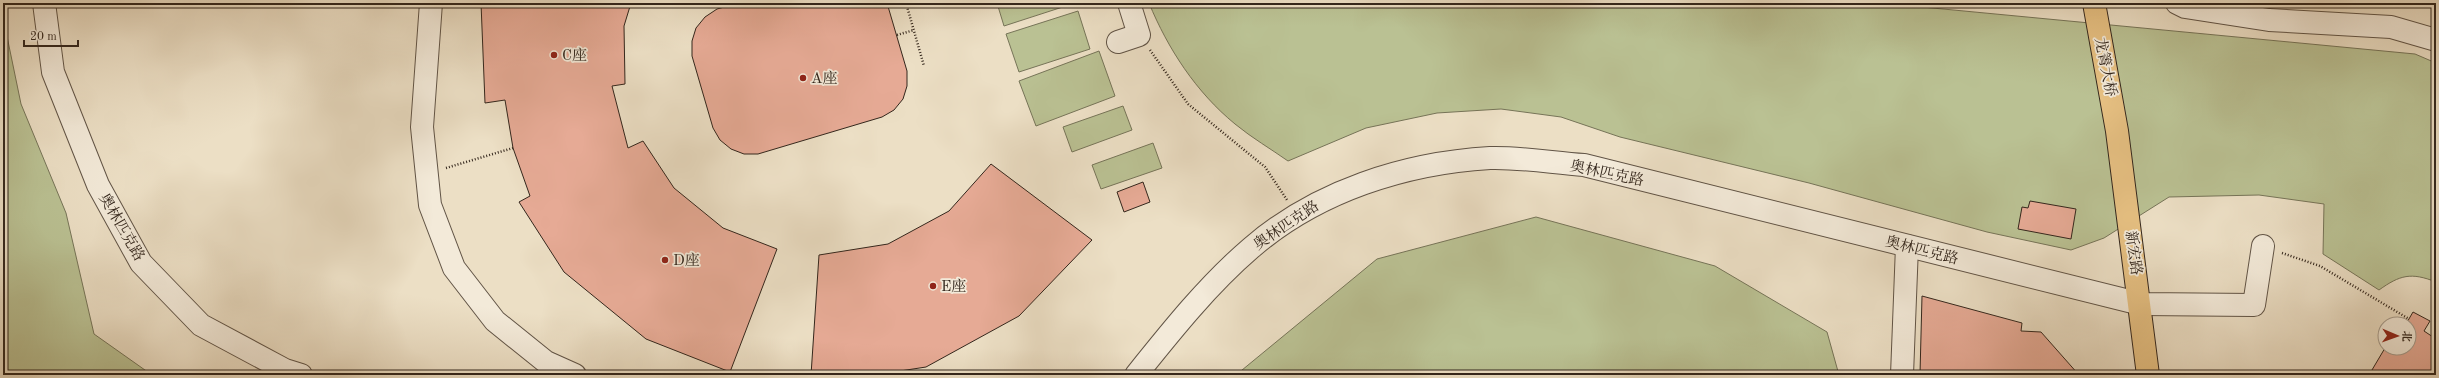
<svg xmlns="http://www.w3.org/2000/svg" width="2439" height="378" font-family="'Old Standard TT','Noto Serif SC',serif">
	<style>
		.green { fill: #bac193; stroke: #767458 }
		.building { fill: #e6aa95; stroke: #33261c }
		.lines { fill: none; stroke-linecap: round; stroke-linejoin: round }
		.minor-casing { stroke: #615446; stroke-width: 24 }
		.major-casing { stroke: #33261c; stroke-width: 24 }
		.path { stroke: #33261c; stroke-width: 2.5; stroke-dasharray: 1 2; stroke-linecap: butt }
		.minor { stroke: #f3ead9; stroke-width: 22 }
		.major { stroke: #e6c082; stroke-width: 22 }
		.poi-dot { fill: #8f2418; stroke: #f3ead9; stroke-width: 1.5 }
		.labels { text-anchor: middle; stroke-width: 3.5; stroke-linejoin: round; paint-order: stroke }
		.poi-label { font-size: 15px; fill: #33261c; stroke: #f3ead9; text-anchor: start }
		.street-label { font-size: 15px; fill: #33261c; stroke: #f3ead9 }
	</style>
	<rect width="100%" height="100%" fill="#ecdfc5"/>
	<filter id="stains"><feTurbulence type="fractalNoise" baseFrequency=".005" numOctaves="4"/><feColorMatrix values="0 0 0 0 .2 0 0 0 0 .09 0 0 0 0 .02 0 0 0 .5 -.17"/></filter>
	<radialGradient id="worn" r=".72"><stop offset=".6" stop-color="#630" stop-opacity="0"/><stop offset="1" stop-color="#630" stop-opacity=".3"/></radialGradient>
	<g class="green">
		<polygon points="997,3 1075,3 1004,26"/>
		<path d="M 1149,3 L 1463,3 L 1467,7 L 1471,3 L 1880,3 L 2415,54 L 2436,63 L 2436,282 C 2411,272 2400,275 2379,290 L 2323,254 L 2324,204 L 2259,195 L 2169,197 L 2104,238 L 2071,250 L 1987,232 L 1809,183 L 1620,137 L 1561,117 L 1501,109 L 1437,113 L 1366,128 L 1288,161 C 1271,149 1252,138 1235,124 C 1196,92 1168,49 1149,3 Z"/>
		<polygon points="1078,11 1090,49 1019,72 1006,34"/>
		<polygon points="3,17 21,104 66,213 94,334 152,375 3,375"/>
		<polygon points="1099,51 1115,96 1036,126 1019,81"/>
		<polygon points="1123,106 1132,130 1072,152 1063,127"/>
		<polygon points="1153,143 1162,168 1101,189 1092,165"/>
		<polygon points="1536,217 1715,266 1827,332 1839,375 1236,375 1377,259"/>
	</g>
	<g class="building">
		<polygon points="481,3 631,3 624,26 625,84 612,86 628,148 643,141 674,188 723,228 777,249 730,372 646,339 564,272 519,202 530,196 513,148 505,100 485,103"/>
		<polygon points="739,3 887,3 907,71 907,86 903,99 894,110 882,117 758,154 744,154 731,149 720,140 713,128 692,56 692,41 696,28 705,17 717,9"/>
		<polygon points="991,164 1092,240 1019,316 926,367 874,375 811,375 819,255 888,244 949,211"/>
		<polygon points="1143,182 1150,202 1124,212 1117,192"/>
		<polygon points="2030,201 2076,209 2071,239 2018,229 2022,207 2028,208"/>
		<polygon points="1922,296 2022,323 2021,331 2041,332 2079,375 1920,374"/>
		<polygon points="2413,312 2430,321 2424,331 2436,339 2436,375 2369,375 2385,348 2409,348 2409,324 2406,324"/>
	</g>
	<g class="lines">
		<defs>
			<g id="minor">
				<polyline points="44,3 53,72 98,185 141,263 201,325 285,370 301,375"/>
				<polyline points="431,3 422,127 430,205 454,268 495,321 546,362 575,375"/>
				<polyline points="2177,3 2185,7 2269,20 2391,27 2436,40"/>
				<polyline points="1118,42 1139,35 1129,3"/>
				<path d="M 1136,375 C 1172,330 1208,285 1251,248 C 1317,191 1405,163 1490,158 C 1520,157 1554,163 1584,165 L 2141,304 L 2254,305 L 2263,246"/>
				<polyline points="1902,375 1907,246"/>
			</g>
			<polyline id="major" points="2094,3 2117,131 2148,375"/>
		</defs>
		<use href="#minor" class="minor-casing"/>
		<use href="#major" class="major-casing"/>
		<g class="path">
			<polyline points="906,3 924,66"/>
			<polyline points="897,35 914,30"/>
			<polyline points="1150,50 1188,104 1265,167 1287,200"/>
			<polyline points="446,168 513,148"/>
			<polyline points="2282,253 2320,266 2409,319"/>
		</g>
		<use href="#minor" class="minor"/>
		<use href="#major" class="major"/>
	</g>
	<g class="poi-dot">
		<circle cx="554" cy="55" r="4"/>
		<circle cx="803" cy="78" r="4"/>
		<circle cx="665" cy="260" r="4"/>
		<circle cx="933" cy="286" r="4"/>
	</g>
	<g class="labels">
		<g class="poi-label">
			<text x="562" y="60">C座</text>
			<text x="811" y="83">A座</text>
			<text x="673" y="265">D座</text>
			<text x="941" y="291">E座</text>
		</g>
		<g class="street-label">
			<text transform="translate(2106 67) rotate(79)" y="5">龙箐大桥</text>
			<text transform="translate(1607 173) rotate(12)" y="5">奥林匹克路</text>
			<text transform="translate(1286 225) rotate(-34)" y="5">奥林匹克路</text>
			<text transform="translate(122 227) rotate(60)" y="5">奥林匹克路</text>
			<text transform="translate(1922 250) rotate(14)" y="5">奥林匹克路</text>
			<text transform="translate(2134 253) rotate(82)" y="5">新宏路</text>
		</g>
	</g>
	<rect width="2439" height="378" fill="none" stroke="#ecdfc5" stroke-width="16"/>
	<rect x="4" y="4" width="2431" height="370" fill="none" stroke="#33261c" stroke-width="2"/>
	<rect x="8" y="8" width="2423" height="362" fill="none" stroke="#33261c"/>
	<g transform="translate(2397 336) rotate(92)"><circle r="19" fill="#f3ead9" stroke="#a69c8d"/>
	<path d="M0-3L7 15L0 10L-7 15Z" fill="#8f2418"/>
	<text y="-6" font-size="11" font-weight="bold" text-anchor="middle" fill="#33261c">北</text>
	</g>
	<path d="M24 40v6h54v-6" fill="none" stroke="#33261c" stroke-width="2"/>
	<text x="30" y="40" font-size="12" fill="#33261c" stroke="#f3ead9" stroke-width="3" paint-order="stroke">20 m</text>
	<rect width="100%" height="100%" filter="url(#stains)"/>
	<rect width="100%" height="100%" fill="url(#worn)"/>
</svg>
